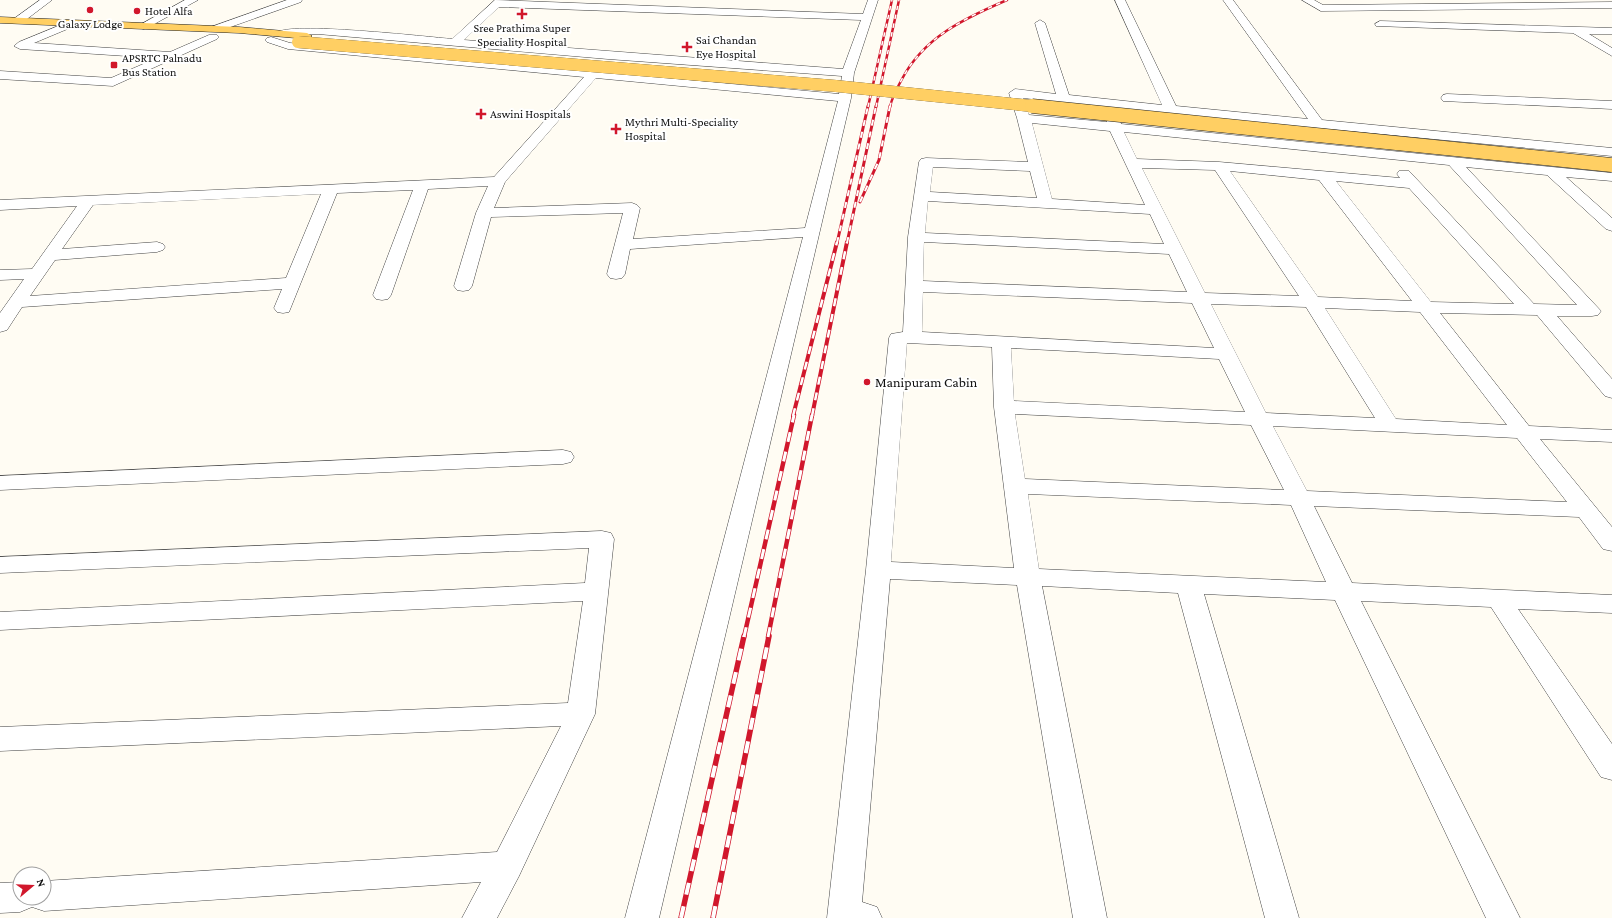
<svg xmlns="http://www.w3.org/2000/svg" width="1612" height="918" font-family="'Crimson Pro',serif">
	<style>
		.lines { fill: none; stroke-linecap: round; stroke-linejoin: round }
		.minor-casing { stroke: #434343; stroke-width: 1 }
		.major-casing { stroke: #212121; stroke-width: 1 }
		.minor { fill: #fff; fill-rule: evenodd }
		.major { fill: #ffcf63; fill-rule: evenodd }
		.rail-far4-casing { stroke: #d1172c; stroke-width: 2.5 }
		.rail-far3-casing { stroke: #d1172c; stroke-width: 3 }
		.rail-far2-casing { stroke: #d1172c; stroke-width: 4 }
		.rail-far1-casing { stroke: #d1172c; stroke-width: 4.5 }
		.rail-casing { stroke: #d1172c; stroke-width: 5.5 }
		.rail-far4 { stroke: #fff; stroke-width: 1.5; stroke-dasharray: 4.5; stroke-linecap: butt }
		.rail-far3 { stroke: #fff; stroke-width: 2; stroke-dasharray: 6; stroke-linecap: butt }
		.rail-far2 { stroke: #fff; stroke-width: 2.5; stroke-dasharray: 8; stroke-linecap: butt }
		.rail-far1 { stroke: #fff; stroke-width: 3; stroke-dasharray: 10; stroke-linecap: butt }
		.rail { stroke: #fff; stroke-width: 4; stroke-dasharray: 12; stroke-linecap: butt }
		.major-bridge-far1-casing { stroke: #212121; stroke-width: 12; stroke-linecap: butt }
		.major-bridge-casing { stroke: #212121; stroke-width: 15; stroke-linecap: butt }
		.major-bridge-far1 { stroke: #ffcf63; stroke-width: 12 }
		.major-bridge { stroke: #ffcf63; stroke-width: 14 }
		.poi-dot { fill: #d1172c; stroke: #fff; stroke-width: 1.5 }
		.labels { text-anchor: middle; stroke-width: 4; stroke-linejoin: round; paint-order: stroke }
		.far-poi-label { font-size: 12px; fill: #101010; stroke: #fff; text-anchor: start }
		.poi-label { font-size: 14px; fill: #101010; stroke: #fff; text-anchor: start }
	</style>
	<rect width="100%" height="100%" fill="#fffcf3"/>
	<g class="lines">
		<defs>
			<g id="minor">
				<polygon points="40,0 52,0 23,22 15,22 14,20 15,18"/>
				<polygon points="185,0 198,0 147,28 143,29 138,26"/>
				<polygon points="287,0 302,0 301,2 219,31 211,31 210,29 211,27"/>
				<path d="M 495,0 L 863,14 L 868,0 L 878,0 L 854,73 L 851,98 L 659,918 L 625,918 L 803,237 L 630,249 L 625,274 L 622,278 L 616,279 L 610,278 L 607,274 L 623,213 L 491,217 L 472,286 L 469,290 L 463,291 L 457,290 L 454,286 L 476,213 L 488,186 L 428,189 L 391,295 L 388,299 L 382,300 L 376,299 L 373,295 L 413,190 L 337,193 L 289,312 L 283,313 L 277,312 L 274,308 L 282,289 L 22,307 L 7,330 L 0,332 L 0,313 L 24,279 L 0,280 L 0,270 L 32,269 L 77,206 L 0,210 L 0,200 L 494,177 L 584,77 L 288,49 L 267,42 L 265,40 L 267,38 L 271,37 L 290,43 L 590,71 L 596,64 L 600,63 L 606,67 L 602,72 L 839,94 L 842,76 L 608,59 L 318,34 L 282,36 L 277,33 C 286,21 429,37 452,39 ZM 499,7 L 861,20 L 843,69 L 464,40 ZM 596,78 L 838,101 L 805,228 L 633,239 L 640,208 L 637,205 L 632,203 L 494,208 L 505,182 ZM 321,194 L 286,278 L 30,296 L 55,260 L 157,252 L 163,250 L 165,247 L 163,244 L 157,242 L 62,249 L 93,205 Z"/>
				<path d="M 1115,0 L 1125,0 L 1176,106 L 1308,119 L 1223,0 L 1233,0 L 1322,120 L 1612,148 L 1612,156 L 1118,109 L 1121,124 L 1612,173 L 1612,181 L 1566,177 L 1612,218 L 1612,231 L 1606,229 L 1547,175 L 1466,167 L 1601,311 L 1598,315 L 1592,316 L 1557,316 L 1612,379 L 1612,398 L 1605,396 L 1537,315 L 1440,313 L 1529,426 L 1612,430 L 1612,442 L 1540,439 L 1612,527 L 1612,551 L 1603,549 L 1579,517 L 1314,506 L 1352,583 L 1612,595 L 1612,613 L 1518,609 L 1612,744 L 1612,780 L 1601,777 L 1491,607 L 1361,601 L 1520,918 L 1486,918 L 1335,600 L 1204,594 L 1299,918 L 1265,918 L 1178,593 L 1042,586 L 1107,918 L 1073,918 L 1017,585 L 890,579 L 862,902 L 877,907 L 882,918 L 827,918 L 866,570 L 889,338 L 891,334 L 903,332 L 908,237 L 919,162 L 921,159 L 926,158 L 1028,162 L 1017,118 L 1009,93 L 1015,89 L 1056,94 L 1035,23 L 1040,20 L 1045,23 L 1069,95 L 1162,105 ZM 1023,98 L 1105,107 L 1107,122 L 1029,115 ZM 1032,123 L 1110,131 L 1145,205 L 1052,199 ZM 1124,132 L 1449,165 L 1577,305 L 1534,304 L 1409,171 L 1399,171 L 1397,174 L 1400,178 L 1219,162 L 1137,159 ZM 933,167 L 1030,171 L 1037,198 L 930,192 ZM 1142,168 L 1215,170 L 1299,296 L 1205,293 ZM 1230,171 L 1319,180 L 1412,301 L 1318,297 ZM 1336,181 L 1409,188 L 1514,304 L 1431,302 ZM 928,201 L 1150,214 L 1164,244 L 925,233 ZM 924,242 L 1169,254 L 1187,292 L 923,281 ZM 923,292 L 1192,303 L 1214,348 L 922,332 ZM 1211,304 L 1306,307 L 1375,418 L 1266,413 ZM 1325,308 L 1420,312 L 1507,425 L 1396,419 ZM 907,343 L 992,347 L 994,407 L 1014,568 L 891,562 ZM 1011,348 L 1219,359 L 1245,412 L 1014,401 ZM 1015,414 L 1251,425 L 1284,490 L 1025,479 ZM 1273,426 L 1517,438 L 1567,502 L 1307,491 ZM 1028,494 L 1291,505 L 1326,582 L 1039,569 Z"/>
				<polygon points="1302,0 1314,0 1323,5 1612,2 1612,8 1321,11"/>
				<polygon points="73,20 78,23 77,25 34,43 170,52 209,35 217,35 219,37 217,39 113,86 0,79 0,71 111,78 157,58 20,49 14,46 19,42"/>
				<polygon points="1380,21 1612,28 1612,34 1589,34 1612,48 1612,56 1573,33 1376,26 1375,24"/>
				<polygon points="1447,94 1612,101 1612,109 1443,101 1441,98 1443,95"/>
				<polygon points="563,450 571,452 574,457 571,462 563,464 0,490 0,476"/>
				<polygon points="602,531 611,533 614,539 595,714 519,876 497,918 462,918 481,882 44,911 32,907 20,912 0,913 0,883 20,882 20,898 44,898 44,881 497,852 561,726 0,751 0,727 568,703 583,601 0,630 0,612 585,583 589,548 0,573 0,557"/>
			</g>
			<polygon id="major" points="0,17 239,27 307,33 312,36 307,39 239,33 0,23"/>
		</defs>
		<use href="#minor" class="minor-casing"/>
		<use href="#major" class="major-casing"/>
		<use href="#minor" class="minor"/>
		<use href="#major" class="major"/>
		<defs>
			<g id="rail-far4">
				<polyline points="868,107 892,0"/>
				<polyline points="876,107 899,0"/>
				<path d="M 890,107 C 892,97 897,88 902,79 C 924,37 965,18 1007,0"/>
			</g>
			<g id="rail-far3">
				<polyline points="860,202 879,160 890,106"/>
				<polyline points="837,243 868,106"/>
				<polyline points="847,243 876,106"/>
			</g>
			<g id="rail-far2">
				<polyline points="793,416 837,242"/>
				<polyline points="812,416 847,242"/>
			</g>
			<g id="rail-far1">
				<polyline points="744,637 794,415"/>
				<polyline points="768,637 812,415"/>
			</g>
			<g id="rail">
				<polyline points="681,918 744,636"/>
				<polyline points="713,918 769,636"/>
			</g>
		</defs>
		<use href="#rail-far4" class="rail-far4-casing"/>
		<use href="#rail-far3" class="rail-far3-casing"/>
		<use href="#rail-far2" class="rail-far2-casing"/>
		<use href="#rail-far1" class="rail-far1-casing"/>
		<use href="#rail" class="rail-casing"/>
		<use href="#rail-far4" class="rail-far4"/>
		<use href="#rail-far3" class="rail-far3"/>
		<use href="#rail-far2" class="rail-far2"/>
		<use href="#rail-far1" class="rail-far1"/>
		<use href="#rail" class="rail"/>
		<defs>
			<polyline id="major-bridge-far1" points="298,42 836,86 1042,107"/>
			<polyline id="major-bridge" points="1032,106 1612,165"/>
		</defs>
		<use href="#major-bridge-far1" class="major-bridge-far1-casing"/>
		<use href="#major-bridge" class="major-bridge-casing"/>
		<use href="#major-bridge-far1" class="major-bridge-far1"/>
		<use href="#major-bridge" class="major-bridge"/>
	</g>
	<g class="poi-dot">
		<circle cx="90" cy="10" r="4"/>
		<circle cx="137" cy="11" r="4"/>
		<path d="M520 8h4v4h4v4h-4v4h-4v-4h-4v-4h4z"/>
		<path d="M685 41h4v4h4v4h-4v4h-4v-4h-4v-4h4z"/>
		<rect x="110" y="61" width="8" height="8" rx="2"/>
		<path d="M479 108h4v4h4v4h-4v4h-4v-4h-4v-4h4z"/>
		<path d="M614 123h4v4h4v4h-4v4h-4v-4h-4v-4h4z"/>
		<circle cx="867" cy="382" r="4"/>
	</g>
	<g class="labels">
		<g class="far-poi-label">
			<text x="145" y="15">Hotel Alfa</text>
			<text x="90" y="28" text-anchor="middle">Galaxy Lodge</text>
			<text x="522" y="32" text-anchor="middle">Sree Prathima Super<tspan x="522" dy="14">Speciality Hospital</tspan></text>
			<text x="696" y="44">Sai Chandan<tspan x="696" dy="14">Eye Hospital</tspan></text>
			<text x="122" y="62">APSRTC Palnadu<tspan x="122" dy="14">Bus Station</tspan></text>
			<text x="490" y="118">Aswini Hospitals</text>
			<text x="625" y="126">Mythri Multi-Speciality<tspan x="625" dy="14">Hospital</tspan></text>
		</g>
		<g class="poi-label">
			<text x="875" y="387">Manipuram Cabin</text>
		</g>
	</g>
	<g transform="translate(32 886) rotate(71)"><circle r="19" fill="#ffffff" stroke="#9f9f9f"/>
	<path d="M0-3L7 15L0 10L-7 15Z" fill="#d1172c"/>
	<text y="-6" font-size="11" font-weight="bold" text-anchor="middle" fill="#101010">N</text>
	</g>
</svg>
